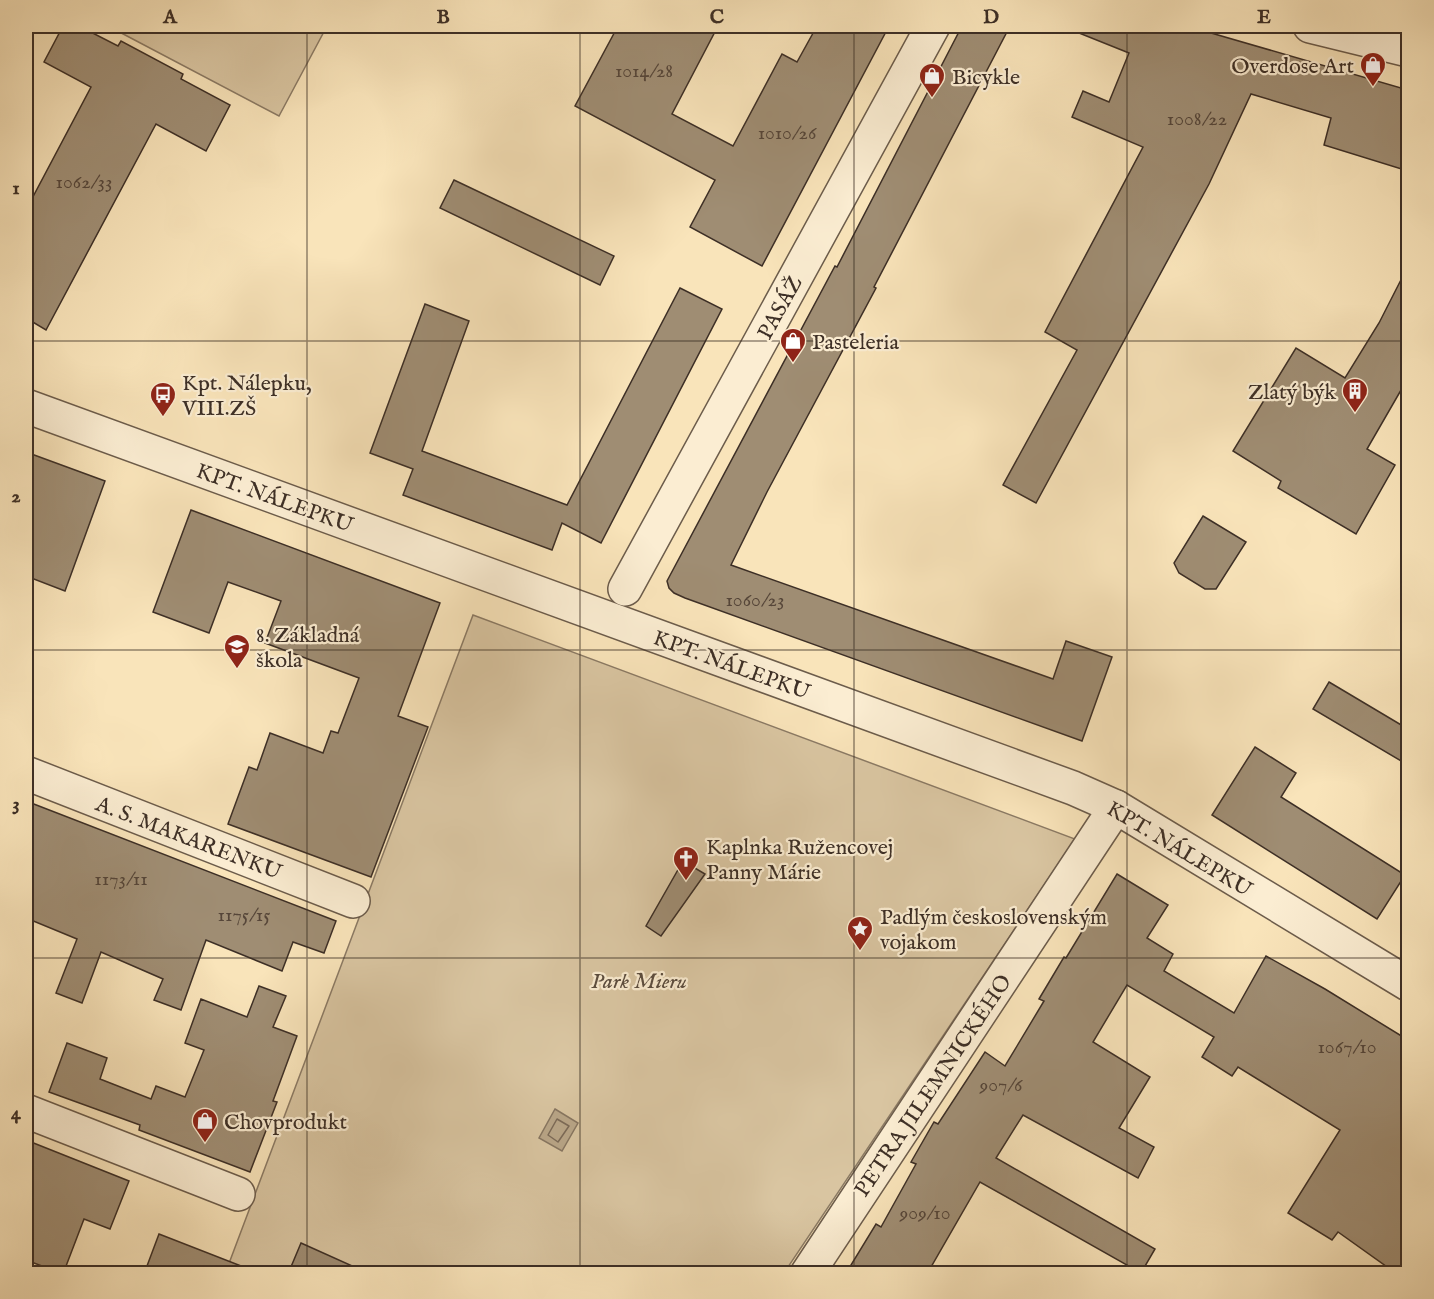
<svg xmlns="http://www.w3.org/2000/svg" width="1434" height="1299" font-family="'IM FELL English',serif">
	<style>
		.green { fill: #d9c5a1; stroke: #8b7a64; stroke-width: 1.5 }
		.water { fill: #b9a688; stroke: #877661; stroke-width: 1.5 }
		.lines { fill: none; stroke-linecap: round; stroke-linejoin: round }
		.shore { stroke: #7b6a57; stroke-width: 1.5 }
		.building { fill: #9f8d73; stroke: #3d2f26; stroke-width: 1.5 }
		.minor-casing { stroke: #6c5c4b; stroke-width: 36 }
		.minor { stroke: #fbedd2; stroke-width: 33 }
		.grid { fill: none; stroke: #3d2f26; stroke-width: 1.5; stroke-opacity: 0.55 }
		.labels { text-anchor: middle; stroke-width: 4.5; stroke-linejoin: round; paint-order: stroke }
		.number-label { font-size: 20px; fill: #564639 }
		.poi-label { font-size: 22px; fill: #3d2f26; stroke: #fbedd2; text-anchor: start }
		.street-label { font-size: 22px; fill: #3d2f26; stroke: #fbedd2 }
		.park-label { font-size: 22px; font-style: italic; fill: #5c4d3f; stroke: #fbedd2 }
		.neatline { fill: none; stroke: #3d2f26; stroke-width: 2 }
		.grid-label { font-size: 20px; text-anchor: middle; font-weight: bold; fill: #3d2f26 }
	</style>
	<rect width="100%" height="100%" fill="#f9e4ba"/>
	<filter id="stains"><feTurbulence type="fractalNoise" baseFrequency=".00333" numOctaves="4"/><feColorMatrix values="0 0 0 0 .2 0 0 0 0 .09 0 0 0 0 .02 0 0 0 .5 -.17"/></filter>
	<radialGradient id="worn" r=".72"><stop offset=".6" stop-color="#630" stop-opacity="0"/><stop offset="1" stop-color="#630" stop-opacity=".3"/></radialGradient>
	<g class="green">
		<polygon points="108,26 327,26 279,116"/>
		<polygon points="473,615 1075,839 784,1273 225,1274"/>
	</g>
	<polygon class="water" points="555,1109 578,1123 562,1151 539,1138"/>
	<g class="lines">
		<polygon class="shore" points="557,1119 569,1126 558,1142 548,1135"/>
	</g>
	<g class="building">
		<polygon points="63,26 79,26 118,46 121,41 183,74 181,79 230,105 206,151 156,124 46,330 26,318 26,210 91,87 44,62"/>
		<polygon points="618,26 718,26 672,114 733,146 782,54 797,62 817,26 889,26 762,266 690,227 715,180 575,106"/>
		<polygon points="962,26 1010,26 874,287 876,288 767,492 731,565 1053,679 1066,641 1112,657 1082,741 685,598 674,593 669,588 667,581 835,266 837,267"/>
		<polygon points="1064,26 1187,26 1408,90 1408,171 1324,145 1331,118 1251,94 1209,184 1036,503 1003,485 1077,350 1045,332 1143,147 1072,117 1083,91 1109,102 1129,53 1064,27"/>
		<polygon points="454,180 614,256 600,285 440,208"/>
		<polygon points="1408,266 1408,378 1367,449 1395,465 1356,534 1278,488 1281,481 1233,451 1296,348 1345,378 1379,323"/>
		<polygon points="680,288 722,309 601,543 562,523 552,550 403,495 413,469 370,453 425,304 469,321 422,451 567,505"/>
		<polygon points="26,452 105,481 65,591 26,576"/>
		<polygon points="191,510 440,603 398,716 428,727 371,877 228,824 249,767 257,770 270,733 323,753 331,731 338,733 359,678 265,643 281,601 228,582 209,633 153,612"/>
		<polygon points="1203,516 1246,542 1216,589 1205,589 1179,573 1174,563"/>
		<polygon points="1329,682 1408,729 1408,765 1313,709"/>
		<polygon points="1255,747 1296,773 1281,797 1405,875 1377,919 1212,815"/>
		<polygon points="26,801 336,921 324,953 293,942 282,971 206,940 181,1010 154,1000 163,979 101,952 82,1003 56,993 77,939 26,918"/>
		<polygon points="683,861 705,874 661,936 646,926"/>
		<polygon points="1117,874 1168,905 1147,938 1173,954 1164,971 1234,1013 1266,956 1325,989 1408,1040 1408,1274 1397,1274 1338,1232 1332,1240 1288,1213 1340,1130 1238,1067 1232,1076 1202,1057 1214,1037 1127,985 1093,1042 1150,1077 1119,1128 1154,1147 1138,1178 1023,1115 996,1158 1155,1249 1141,1273 980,1182 927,1274 865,1274 851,1265 876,1224 881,1227 916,1164 911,1162 934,1122 938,1124 985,1052 1005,1066 1044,1001 1039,999 1064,957 1066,958"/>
		<polygon points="259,986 286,996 273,1027 297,1036 273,1101 277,1102 250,1172 139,1130 140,1125 49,1092 67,1043 107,1058 100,1079 151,1099 156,1086 185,1097 204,1050 185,1043 201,999 247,1017"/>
		<polygon points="26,1140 129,1181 110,1229 84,1219 63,1274 26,1260"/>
		<polygon points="159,1234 254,1271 254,1274 144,1274"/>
		<polygon points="301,1243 370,1274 288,1274"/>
	</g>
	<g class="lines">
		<defs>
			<g id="minor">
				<polyline points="1310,26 1408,50"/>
				<polyline points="26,406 1073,788 1116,807 1408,984"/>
				<polyline points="625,589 933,26"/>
				<polyline points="26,773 353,901"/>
				<polyline points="26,1111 238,1194"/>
				<polyline points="807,1274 1116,807"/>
			</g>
		</defs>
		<use href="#minor" class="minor-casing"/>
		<use href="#minor" class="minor"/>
	</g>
	<path class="grid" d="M 307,26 L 307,1274M 580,26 L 580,1274M 854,26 L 854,1274M 1127,26 L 1127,1274M 26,341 L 1408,341M 26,650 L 1408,650M 26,958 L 1408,958"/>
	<defs>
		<symbol id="shop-pin" viewBox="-11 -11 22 30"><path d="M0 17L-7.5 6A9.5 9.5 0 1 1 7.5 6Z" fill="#8f2418" stroke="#fbedd2"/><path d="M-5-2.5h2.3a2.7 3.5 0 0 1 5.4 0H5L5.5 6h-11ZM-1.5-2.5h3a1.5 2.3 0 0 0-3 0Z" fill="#fff"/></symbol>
		<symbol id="building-pin" viewBox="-11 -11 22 30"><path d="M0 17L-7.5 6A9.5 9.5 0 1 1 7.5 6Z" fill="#8f2418" stroke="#fbedd2"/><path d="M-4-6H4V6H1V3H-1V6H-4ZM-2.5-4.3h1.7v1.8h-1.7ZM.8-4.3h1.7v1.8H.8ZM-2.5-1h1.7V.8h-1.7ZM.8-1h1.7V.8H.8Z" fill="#fff"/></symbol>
		<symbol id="bus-pin" viewBox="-11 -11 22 30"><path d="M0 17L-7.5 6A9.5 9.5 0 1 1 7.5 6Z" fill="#8f2418" stroke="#fbedd2"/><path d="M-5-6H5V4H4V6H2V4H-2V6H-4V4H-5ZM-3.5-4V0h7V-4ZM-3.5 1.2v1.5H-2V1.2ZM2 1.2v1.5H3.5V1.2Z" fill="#fff"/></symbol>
		<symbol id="school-pin" viewBox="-11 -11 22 30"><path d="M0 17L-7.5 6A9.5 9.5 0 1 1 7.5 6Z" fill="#8f2418" stroke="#fbedd2"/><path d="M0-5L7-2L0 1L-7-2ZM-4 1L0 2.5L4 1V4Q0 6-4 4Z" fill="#fff"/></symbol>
		<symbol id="church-pin" viewBox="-11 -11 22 30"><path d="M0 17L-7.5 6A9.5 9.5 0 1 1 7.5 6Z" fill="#8f2418" stroke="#fbedd2"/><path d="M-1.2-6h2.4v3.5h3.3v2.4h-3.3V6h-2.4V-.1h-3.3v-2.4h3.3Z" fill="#fff"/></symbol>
		<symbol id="sight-pin" viewBox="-11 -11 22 30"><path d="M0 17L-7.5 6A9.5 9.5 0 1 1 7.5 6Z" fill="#8f2418" stroke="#fbedd2"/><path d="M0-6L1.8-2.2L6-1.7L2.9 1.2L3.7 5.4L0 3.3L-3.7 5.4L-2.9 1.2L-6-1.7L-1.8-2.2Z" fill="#fff"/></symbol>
	</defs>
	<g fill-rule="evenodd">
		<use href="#shop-pin" x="1358" y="50" width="30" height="40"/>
		<use href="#shop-pin" x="917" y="61" width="30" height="40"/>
		<use href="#shop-pin" x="778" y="326" width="30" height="40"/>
		<use href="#building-pin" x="1340" y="376" width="30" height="40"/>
		<use href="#bus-pin" x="148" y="380" width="30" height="40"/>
		<use href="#school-pin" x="222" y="632" width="30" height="40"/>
		<use href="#church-pin" x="671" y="844" width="30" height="40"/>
		<use href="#sight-pin" x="845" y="914" width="30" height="40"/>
		<use href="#shop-pin" x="190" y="1106" width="30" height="40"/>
	</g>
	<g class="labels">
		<g class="number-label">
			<text x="644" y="77">1014/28</text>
			<text x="1197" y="125">1008/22</text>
			<text x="787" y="139">1010/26</text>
			<text x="84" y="188">1062/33</text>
			<text x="755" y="606">1060/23</text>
			<text x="121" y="885">1173/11</text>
			<text x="244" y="921">1175/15</text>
			<text x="1347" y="1053">1067/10</text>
			<text x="1001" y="1091">907/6</text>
			<text x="925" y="1219">909/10</text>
		</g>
		<g class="poi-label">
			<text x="1354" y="73" text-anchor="end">Overdose Art</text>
			<text x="952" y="84">Bicykle</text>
			<text x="812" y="349">Pasteleria</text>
			<text x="182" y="390">Kpt. Nálepku,<tspan x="182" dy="25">VIII.ZŠ</tspan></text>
			<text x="1336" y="399" text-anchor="end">Zlatý býk</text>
			<text x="256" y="642">8. Základná<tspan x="256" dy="25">škola</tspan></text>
			<text x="706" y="854">Kaplnka Ružencovej<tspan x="706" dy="25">Panny Márie</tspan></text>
			<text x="880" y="924">Padlým československým<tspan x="880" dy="25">vojakom</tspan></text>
			<text x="224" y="1129">Chovprodukt</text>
		</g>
		<g class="street-label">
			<text transform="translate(779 307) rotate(-61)" y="8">PASÁŽ</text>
			<text transform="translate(275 497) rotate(20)" y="8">KPT. NÁLEPKU</text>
			<text transform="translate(732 664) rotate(20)" y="8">KPT. NÁLEPKU</text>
			<text transform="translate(189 837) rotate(21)" y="8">A. S. MAKARENKU</text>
			<text transform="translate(1180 848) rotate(31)" y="8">KPT. NÁLEPKU</text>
			<text transform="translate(932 1085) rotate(-56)" y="8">PETRA JILEMNICKÉHO</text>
		</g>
		<g class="park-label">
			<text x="639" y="988">Park Mieru</text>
		</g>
	</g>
	<rect width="1434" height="1299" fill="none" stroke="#f9e4ba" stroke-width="66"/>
	<rect x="33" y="33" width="1368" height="1233" class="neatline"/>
	<g class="grid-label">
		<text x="170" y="23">A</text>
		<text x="443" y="23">B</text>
		<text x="717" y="23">C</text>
		<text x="991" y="23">D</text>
		<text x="1264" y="23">E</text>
		<text x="16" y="194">1</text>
		<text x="16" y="502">2</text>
		<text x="16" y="810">3</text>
		<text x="16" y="1119">4</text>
	</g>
	<rect width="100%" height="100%" filter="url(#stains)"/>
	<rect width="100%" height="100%" fill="url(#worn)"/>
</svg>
